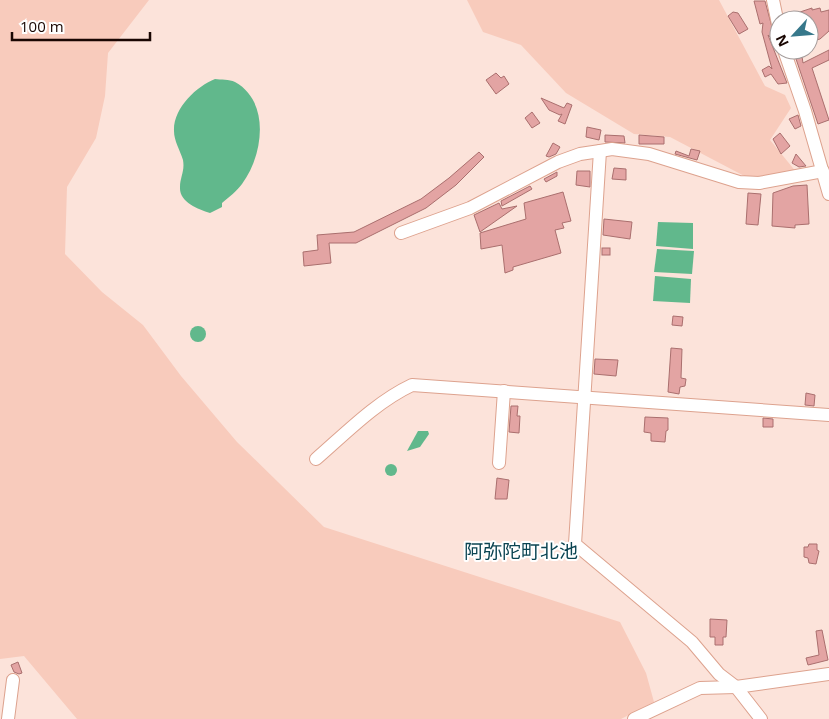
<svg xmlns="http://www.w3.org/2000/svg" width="829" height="719" font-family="'Open Sans','Noto Sans JP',sans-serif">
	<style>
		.green { fill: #f8cbbc }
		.water { fill: #61b88c }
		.building { fill: #e3a4a3; stroke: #aa6f6e }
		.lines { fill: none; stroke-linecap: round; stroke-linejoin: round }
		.minor-casing { stroke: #dda28e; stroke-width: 14 }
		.minor { stroke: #fff; stroke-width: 12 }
		.labels { text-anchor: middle; stroke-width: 4; stroke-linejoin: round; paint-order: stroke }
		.neighbourhood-label { font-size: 19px; fill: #0b4452; stroke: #fff }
	</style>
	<rect width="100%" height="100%" fill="#fce3da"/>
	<g class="green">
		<polygon points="0,0 149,0 108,53 105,96 96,138 67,187 65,254 102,292 143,325 181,376 237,442 324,527 620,622 646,673 654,702 621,719 77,719 24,656 0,659"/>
		<polygon points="467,0 719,0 765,86 785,95 791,108 770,140 797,173 750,179 670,137 634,134 566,93 521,45 483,32"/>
	</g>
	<g class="water">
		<path d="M 215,79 C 221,80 229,79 235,82 C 271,102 263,156 242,184 C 237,191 229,197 222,203 L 222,207 L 210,213 C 198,209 179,202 180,187 C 180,177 185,171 183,160 C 180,150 174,141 174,131 C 173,108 197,86 215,79 Z"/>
		<polygon points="658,222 693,223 693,249 656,246"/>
		<polygon points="657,249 694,251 692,274 654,272"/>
		<polygon points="655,276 691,279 690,303 653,301"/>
		<circle cx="198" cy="334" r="8"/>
		<polygon points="418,431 428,431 429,434 420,447 407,451"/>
		<circle cx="391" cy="470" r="6"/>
	</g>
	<g class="building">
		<polygon points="754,1 765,1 776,42 768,35 787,83 778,84 771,74 765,77 762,70 769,66 772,69 762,32 763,23 760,24"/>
		<polygon points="812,8 812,10 820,8 821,12 829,10 829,31 820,39 813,41 809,20 807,18 795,20 794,14"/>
		<polygon points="733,12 738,13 748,29 739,34 728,16"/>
		<polygon points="793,50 801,50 803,63 829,50 829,60 812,68 829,120 818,124"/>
		<polygon points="496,73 501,78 504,76 509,84 496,94 486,80"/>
		<polygon points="541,98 564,108 567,103 572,105 565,124 558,121 562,114 560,115 549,110"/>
		<polygon points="532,112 540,123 532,128 525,118"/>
		<polygon points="798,115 801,126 795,129 789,119"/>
		<polygon points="587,127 601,130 599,140 586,137"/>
		<polygon points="780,133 790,146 781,154 773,139"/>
		<polygon points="605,135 624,136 625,143 605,142"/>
		<polygon points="639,135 664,137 664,144 639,144"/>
		<polygon points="553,143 560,147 556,154 549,157 546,156"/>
		<polygon points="691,149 700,151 697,160 675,154 676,151 689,156"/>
		<polygon points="479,152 484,157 456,185 426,208 356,243 329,243 331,263 304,266 303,252 318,250 317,235 354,232 421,199 449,178"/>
		<polygon points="796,154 806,166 799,167 792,163"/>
		<polygon points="614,168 626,169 626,180 612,179"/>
		<polygon points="577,171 590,171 590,187 576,185"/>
		<polygon points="557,172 557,176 546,182 544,179"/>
		<polygon points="807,185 809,224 795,225 795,228 772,226 773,193 793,186"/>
		<polygon points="530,186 532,189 502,206 501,201"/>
		<polygon points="563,192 571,221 562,223 564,228 555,230 561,253 513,267 513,270 505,273 502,245 481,249 480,233 526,219 524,203"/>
		<polygon points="748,193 761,194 758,225 746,224"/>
		<polygon points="499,203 502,209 517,206 480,232 474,215"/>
		<polygon points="604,219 632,222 630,239 603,235"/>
		<rect x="602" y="248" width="8" height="7"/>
		<polygon points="673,316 683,317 682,326 672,325"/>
		<polygon points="671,348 682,349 681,378 686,379 685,386 680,387 679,394 668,392"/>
		<polygon points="595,359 618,360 616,376 594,374"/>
		<polygon points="806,393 815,395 814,406 805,405"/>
		<polygon points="511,406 518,406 517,416 520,416 519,433 509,432"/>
		<polygon points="645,417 668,418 668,430 666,431 665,442 651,441 651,433 644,432"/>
		<polygon points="763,418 773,419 773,427 763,427"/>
		<polygon points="497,478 509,480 507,499 495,499"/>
		<polygon points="809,544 817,544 817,550 819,551 816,564 809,563 808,558 804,557 804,547 808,547"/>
		<polygon points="710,619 727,620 726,637 723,637 723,645 715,645 715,637 710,637"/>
		<polygon points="822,630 828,660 808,665 806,658 819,655 816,631"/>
		<polygon points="18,662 22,673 19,674 14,672 11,665"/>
	</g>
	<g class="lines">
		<defs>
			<g id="minor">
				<polyline points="773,0 779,29"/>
				<polyline points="784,50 805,111 829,194"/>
				<polyline points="600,151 575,544 692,642 719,674 736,687 761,719"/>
				<polyline points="401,233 470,208 558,162 580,154 600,151 612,149 649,154 739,182 759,183 823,171"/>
				<path d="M 316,459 C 346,433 376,402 412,385 L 829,415"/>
				<polyline points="499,463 504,391"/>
				<polyline points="8,719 13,680"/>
				<polyline points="634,719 700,688 736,687 829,674"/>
			</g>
		</defs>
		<use href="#minor" class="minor-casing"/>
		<use href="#minor" class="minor"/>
	</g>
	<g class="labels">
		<g class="neighbourhood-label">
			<text x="521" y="558">阿弥陀町北池</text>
		</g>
	</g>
	<g transform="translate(794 35) rotate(244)"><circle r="24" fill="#ffffff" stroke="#a39b9a"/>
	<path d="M0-4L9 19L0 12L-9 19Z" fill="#37788b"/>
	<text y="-8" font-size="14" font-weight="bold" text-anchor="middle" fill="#190602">N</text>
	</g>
	<path d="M12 32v8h138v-8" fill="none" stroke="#190602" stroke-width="2.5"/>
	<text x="20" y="32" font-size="15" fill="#190602" stroke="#ffffff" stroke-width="4" paint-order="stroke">100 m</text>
</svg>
